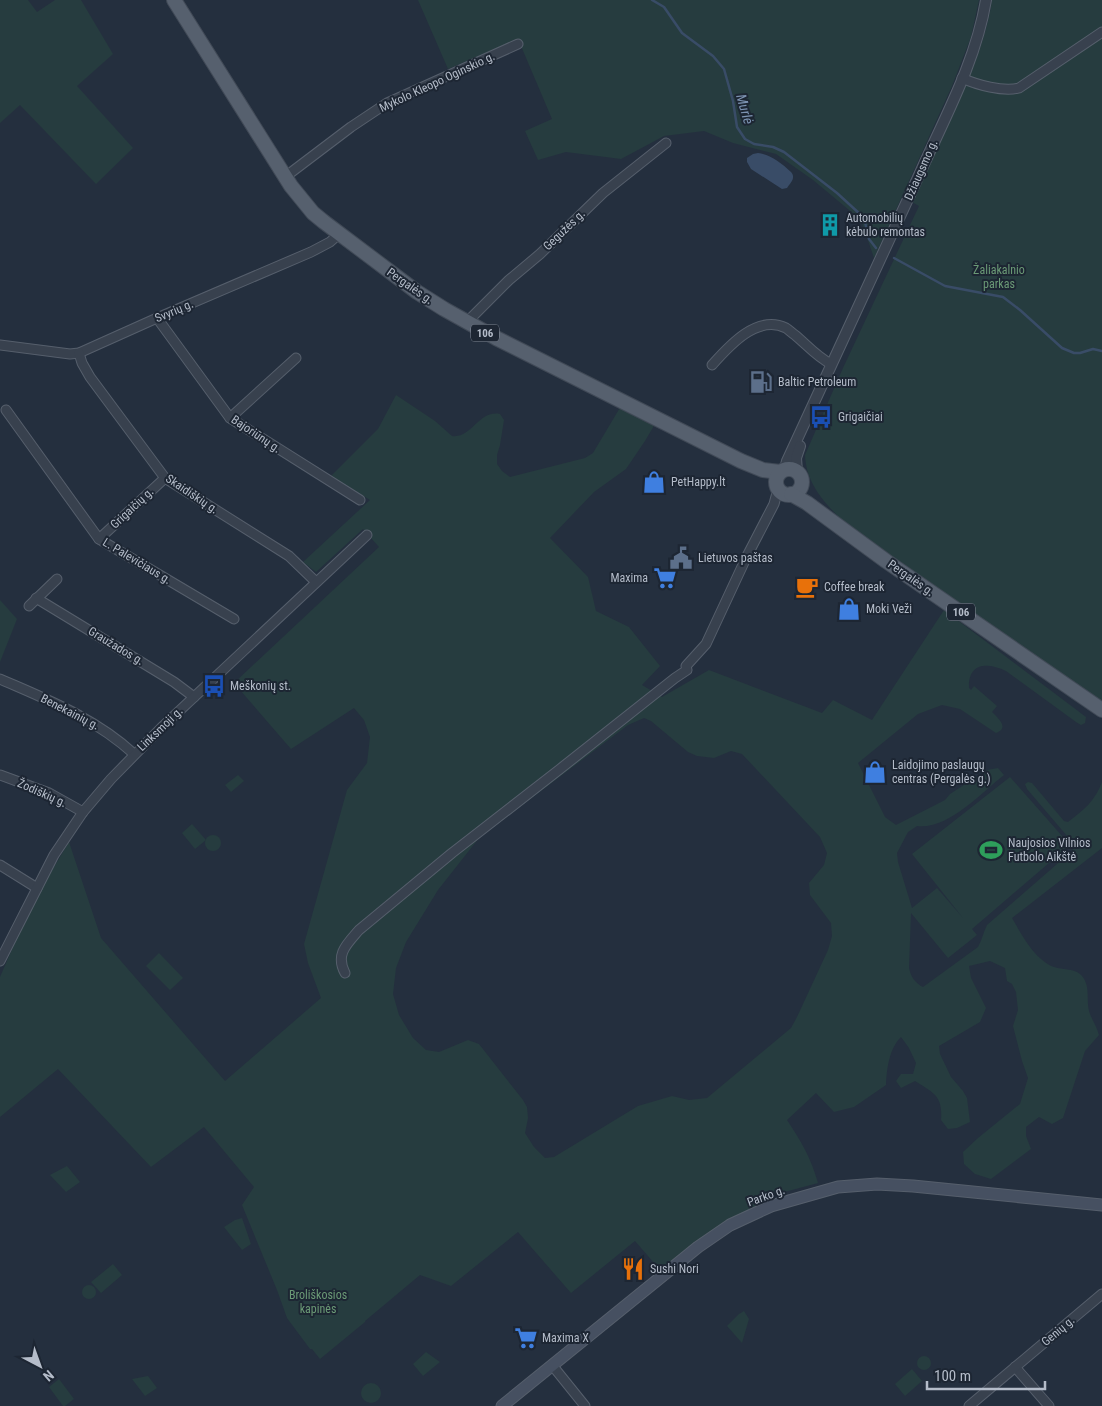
<svg xmlns="http://www.w3.org/2000/svg" width="1102" height="1406" font-family="'Roboto Condensed',sans-serif">
	<style>
		.green { fill: #263c3f; fill-rule: evenodd }
		.water { fill: #394c67 }
		.lines { fill: none; stroke-linecap: round; stroke-linejoin: round }
		.stream { stroke: #394c67; stroke-width: 2.5 }
		.minor-casing { stroke: #565f6c; stroke-width: 11 }
		.tertiary-casing { stroke: #565f6c; stroke-width: 12 }
		.secondary-casing { stroke: #565f6c; stroke-width: 13 }
		.primary-casing { stroke: #414a57; stroke-width: 16 }
		.minor { stroke: #38414e; stroke-width: 9 }
		.tertiary { stroke: #38414e; stroke-width: 10 }
		.secondary { stroke: #465061; stroke-width: 11 }
		.primary { stroke: #56606e; stroke-width: 14 }
		.labels { text-anchor: middle; stroke-width: 4; stroke-linejoin: round; paint-order: stroke }
		.shield { fill: #1d2633; stroke: #878f9c; stroke-width: 1 }
		.shield-label { font-size: 11px; font-weight: bold; fill: #b4bcc9 }
		.street-label { font-size: 12px; fill: #b4bcc9; stroke: #1d2633 }
		.poi-label { font-size: 12px; fill: #b4bcc9; stroke: #1d2633; text-anchor: start }
		.park-label { font-size: 12px; fill: #6b9a76; stroke: #1d2633 }
		.water-label { font-size: 14px; font-style: italic; fill: #7c92b1; stroke: #1d2633 }
	</style>
	<rect width="100%" height="100%" fill="#242f3e"/>
	<g class="green">
		<polygon points="0,0 28,0 37,12 55,0 81,0 113,54 77,86 133,148 96,184 20,105 0,123"/>
		<polygon points="418,0 979,0 971,37 952,86 874,258 861,220 813,180 776,154 733,143 704,131 664,136 621,159 566,152 538,160 525,131 552,119 518,39 448,69"/>
		<path d="M 992,0 L 1102,0 L 1102,703 L 939,590 L 842,520 C 823,502 806,482 805,455 L 843,368 L 919,206 L 912,202 C 925,174 938,146 950,119 C 968,80 986,42 992,0 Z"/>
		<path d="M 396,395 L 435,421 L 452,436 C 472,439 478,410 500,414 L 504,420 L 500,445 L 497,455 L 497,464 L 502,471 L 510,477 L 585,458 L 593,453 L 621,406 L 655,424 L 645,441 L 626,469 L 594,492 L 550,538 L 588,577 L 596,611 L 629,627 L 660,666 L 642,685 L 662,697 L 709,670 L 822,713 L 833,700 L 872,720 L 944,610 L 1086,717 L 1085,723 L 1081,725 L 1076,722 L 1006,671 C 987,662 968,663 969,688 L 971,690 L 974,686 L 997,706 L 992,712 C 998,718 1010,728 996,733 L 960,709 L 942,705 L 918,714 L 858,763 L 885,817 L 896,825 L 945,800 L 950,794 L 987,770 L 998,768 L 1004,775 C 981,793 948,830 917,826 L 908,832 L 897,853 L 898,862 L 912,908 L 937,888 L 963,918 L 912,854 L 1010,777 L 1070,845 L 972,929 L 977,935 L 948,958 L 911,913 L 909,968 C 911,977 915,983 923,987 L 978,947 C 982,940 983,933 987,925 L 1072,851 L 1074,848 L 1073,843 L 1027,789 L 1025,784 L 1028,782 L 1032,783 L 1064,821 L 1068,822 C 1084,810 1095,801 1102,782 L 1102,848 L 1012,918 C 1022,935 1034,959 1054,967 C 1063,970 1072,968 1080,974 C 1092,985 1085,1000 1090,1014 C 1093,1022 1097,1027 1099,1035 L 1085,1051 L 1063,1118 L 1052,1124 L 1039,1117 L 1026,1127 L 1026,1136 L 1031,1149 L 991,1179 L 975,1174 L 964,1164 L 963,1152 L 978,1138 L 1020,1104 L 1028,1078 L 1022,1061 L 1013,1026 L 1018,1010 L 1016,992 L 1012,984 L 1007,981 L 1005,968 L 990,961 L 969,966 L 971,978 L 986,1008 L 980,1022 L 939,1046 L 940,1054 L 951,1077 L 963,1091 L 967,1098 L 970,1122 L 957,1128 L 948,1129 L 941,1120 C 943,1096 934,1093 915,1081 L 901,1088 L 896,1081 L 901,1074 L 913,1074 L 916,1063 L 909,1048 L 901,1037 C 889,1049 887,1068 886,1085 L 854,1107 L 834,1112 L 816,1093 L 787,1120 C 801,1141 811,1158 818,1183 L 777,1194 L 727,1222 L 661,1271 L 635,1241 L 571,1293 L 518,1232 L 451,1286 L 420,1275 L 365,1321 L 365,1322 L 320,1359 L 312,1349 L 310,1349 L 287,1318 L 277,1290 L 242,1205 L 254,1187 L 204,1127 L 151,1167 L 58,1069 L 0,1117 L 0,977 L 22,926 L 48,877 L 69,842 L 101,938 L 225,1081 L 321,998 L 308,963 L 304,944 L 347,790 L 367,763 L 370,737 L 364,720 L 354,708 L 291,749 L 234,683 L 379,547 L 363,529 L 316,572 L 303,562 L 370,500 L 331,476 L 378,429 ZM 644,718 L 651,721 L 688,752 L 697,756 L 714,758 L 731,751 L 742,754 L 820,837 L 827,853 L 824,865 L 809,883 L 810,895 L 831,923 L 832,936 L 828,950 L 797,1017 L 791,1028 L 707,1098 L 689,1100 L 672,1096 L 638,1106 L 554,1157 L 545,1158 L 534,1147 L 525,1133 L 528,1118 L 527,1107 L 523,1100 L 479,1044 L 468,1040 L 439,1052 L 426,1050 L 413,1038 L 399,1015 L 393,994 L 396,968 L 406,942 L 438,890 L 479,838 L 628,725 Z"/>
		<polygon points="0,600 17,619 0,662"/>
		<polygon points="238,775 244,781 231,792 225,785"/>
		<polygon points="192,824 206,840 195,849 182,833"/>
		<circle cx="213" cy="843" r="8"/>
		<polygon points="159,953 183,978 170,990 146,966"/>
		<polygon points="67,1166 80,1182 66,1192 50,1175"/>
		<polygon points="242,1218 251,1244 242,1250 224,1227 235,1220"/>
		<polygon points="113,1264 122,1275 101,1293 91,1282"/>
		<circle cx="89" cy="1292" r="7"/>
		<polygon points="744,1311 749,1319 742,1343 727,1326 739,1314"/>
		<polygon points="426,1352 440,1362 423,1376 413,1364"/>
		<circle cx="924" cy="1363" r="7"/>
		<polygon points="912,1369 922,1381 905,1396 895,1384"/>
		<polygon points="148,1376 157,1388 145,1396 132,1379"/>
		<polygon points="59,1379 74,1399 65,1406 63,1406 49,1387"/>
		<circle cx="371" cy="1393" r="10"/>
	</g>
	<path class="water" d="M 758,153 C 772,155 781,163 791,172 C 796,178 791,182 787,188 L 782,189 L 751,169 L 747,162 L 747,158 L 753,154 Z"/>
	<g class="lines">
		<g class="stream">
			<polyline points="652,0 664,7 682,33 713,56 724,69 733,101 737,127 745,139 754,144 773,147 784,152 837,193 861,215 865,222 869,239 876,248"/>
			<polyline points="894,258 945,286 1003,297 1020,310 1062,348 1074,353 1080,353 1093,349 1102,351"/>
		</g>
		<defs>
			<g id="minor">
				<path d="M 962,78 C 977,85 1003,92 1019,88 L 1102,32"/>
				<polyline points="285,177 351,127 387,103 518,44"/>
				<polyline points="157,318 230,418 360,500"/>
				<polyline points="468,324 472,317 509,280 540,254 603,193 666,143"/>
				<polyline points="0,345 70,354 79,353 157,318 311,252 330,242 339,234"/>
				<polyline points="79,353 82,363 90,377 165,478 289,556 316,582"/>
				<path d="M 712,365 C 729,346 757,314 786,328 C 789,330 792,333 795,335 C 807,345 817,357 831,364"/>
				<polyline points="6,410 99,539 234,619"/>
				<polyline points="230,418 296,358"/>
				<polyline points="99,539 165,478"/>
				<polyline points="36,598 174,682 194,697"/>
				<polyline points="29,606 57,579"/>
				<path d="M 0,679 C 48,700 95,718 134,754"/>
				<polyline points="0,775 49,793 83,812"/>
				<polyline points="0,865 37,888"/>
				<polyline points="0,961 54,855 83,812 111,779 161,728 367,535"/>
				<path d="M 345,973 C 335,954 347,944 359,930 L 452,853 L 560,769 L 675,678 L 687,670 L 686,666 L 706,644 L 747,556 L 774,504 L 778,489"/>
				<polyline points="552,1365 585,1406"/>
				<polyline points="1015,1367 1049,1406"/>
				<polyline points="969,1406 1102,1294"/>
			</g>
			<g id="tertiary">
				<path d="M 785,469 L 787,461 C 831,365 876,269 920,173 C 945,117 976,61 986,0"/>
				<polyline points="797,472 796,458 800,446"/>
			</g>
			<polyline id="secondary" points="502,1406 698,1247 730,1225 771,1206 838,1187 877,1184 913,1186 1102,1205"/>
			<g id="primary">
				<polyline points="174,0 291,186 313,213 324,222 417,292 444,309 496,338 741,461 763,470 780,472"/>
				<circle cx="789" cy="482" r="13"/>
				<polyline points="791,494 807,503 886,561 1102,710"/>
			</g>
		</defs>
		<use href="#minor" class="minor-casing"/>
		<use href="#tertiary" class="tertiary-casing"/>
		<use href="#secondary" class="secondary-casing"/>
		<use href="#primary" class="primary-casing"/>
		<use href="#minor" class="minor"/>
		<use href="#tertiary" class="tertiary"/>
		<use href="#secondary" class="secondary"/>
		<use href="#primary" class="primary"/>
	</g>
	<defs>
		<symbol id="building-bare" viewBox="-9 -9 18 18"><path d="M-4-6H4V6H1V3H-1V6H-4ZM-2.5-4.3h1.7v1.8h-1.7ZM.8-4.3h1.7v1.8H.8ZM-2.5-1h1.7V.8h-1.7ZM.8-1h1.7V.8H.8Z" fill="#0f9aa8" stroke="#1d2633" stroke-width="2.5" paint-order="stroke"/></symbol>
		<symbol id="fuel-bare" viewBox="-9 -9 18 18"><path d="M-5.5-6h7V0h2V4h1.3V-2.5L3-4.5l.8-.8L6-3V5H2.5V1h-1V6h-7ZM-4.2-4.7v3.2H.2V-4.7Z" fill="#5c6f8a" stroke="#1d2633" stroke-width="2.5" paint-order="stroke"/></symbol>
		<symbol id="bus-bare" viewBox="-9 -9 18 18"><path d="M-5-6H5V4H4V6H2V4H-2V6H-4V4H-5ZM-3.5-4V0h7V-4ZM-3.5 1.2v1.5H-2V1.2ZM2 1.2v1.5H3.5V1.2Z" fill="#1a4fb4" stroke="#1d2633" stroke-width="2.5" paint-order="stroke"/></symbol>
		<symbol id="shop-bare" viewBox="-9 -9 18 18"><path d="M-5-2.5h2.3a2.7 3.5 0 0 1 5.4 0H5L5.5 6h-11ZM-1.5-2.5h3a1.5 2.3 0 0 0-3 0Z" fill="#3f7fe0" stroke="#1d2633" stroke-width="2.5" paint-order="stroke"/></symbol>
		<symbol id="civic-bare" viewBox="-9 -9 18 18"><path d="M-.6-6.5H3V-4.5H.6V-3L4-1V1h2V6H-6V1h2V-1L-.6-3ZM-1.2 2.5V6h2.4V2.5Z" fill="#5c6f8a" stroke="#1d2633" stroke-width="2.5" paint-order="stroke"/></symbol>
		<symbol id="supermarket-bare" viewBox="-9 -9 18 18"><path d="M-6-5.5h2.5l.6 2H6L4.5 2H-2.5L-4.4-4H-6ZM-1.5 3.2a1.3 1.3 0 1 0 .1 0ZM3 3.2a1.3 1.3 0 1 0 .1 0Z" fill="#3f7fe0" stroke="#1d2633" stroke-width="2.5" paint-order="stroke"/></symbol>
		<symbol id="cafe-bare" viewBox="-9 -9 18 18"><path d="M-5.5-4.5H6V0H3Q3 3.5 0 3.5H-2.5Q-5.5 3.5-5.5 0ZM3-3.2v2h1.7v-2ZM-6 4.5H4V6H-6Z" fill="#e8710a" stroke="#1d2633" stroke-width="2.5" paint-order="stroke"/></symbol>
		<symbol id="stadium-bare" viewBox="-9 -9 18 18"><path d="M0-5a6.5 5 0 1 0 0 10a6.5 5 0 1 0 0-10ZM-3.5-1.8h7v3.6h-7Z" fill="#2e9e5b" stroke="#1d2633" stroke-width="2.5" paint-order="stroke"/></symbol>
		<symbol id="restaurant-bare" viewBox="-9 -9 18 18"><path d="M-5-6h1v4h1v-4h1v4h1v-4h1v5L-1.5 .5V6h-2V.5L-5-1ZM5-6V6H3V1.5H1.5Q1.5-4 5-6Z" fill="#e8710a" stroke="#1d2633" stroke-width="2.5" paint-order="stroke"/></symbol>
	</defs>
	<g fill-rule="evenodd">
		<use href="#building-bare" x="814" y="209" width="32" height="32"/>
		<use href="#fuel-bare" x="745" y="366" width="32" height="32"/>
		<use href="#bus-bare" x="805" y="401" width="32" height="32"/>
		<use href="#shop-bare" x="638" y="466" width="32" height="32"/>
		<use href="#civic-bare" x="665" y="542" width="32" height="32"/>
		<use href="#supermarket-bare" x="649" y="562" width="32" height="32"/>
		<use href="#cafe-bare" x="791" y="571" width="32" height="32"/>
		<use href="#shop-bare" x="833" y="593" width="32" height="32"/>
		<use href="#bus-bare" x="198" y="670" width="32" height="32"/>
		<use href="#shop-bare" x="859" y="756" width="32" height="32"/>
		<use href="#stadium-bare" x="975" y="834" width="32" height="32"/>
		<use href="#restaurant-bare" x="617" y="1253" width="32" height="32"/>
		<use href="#supermarket-bare" x="510" y="1322" width="32" height="32"/>
	</g>
	<g class="labels">
		<g class="shield">
			<rect x="471" y="324.5" width="28" height="17" rx="4"/>
			<rect x="947" y="603.5" width="28" height="17" rx="4"/>
		</g>
		<g class="shield-label">
			<text x="485" y="337">106</text>
			<text x="961" y="616">106</text>
		</g>
		<g class="street-label">
			<text transform="translate(437 82) rotate(-25)" y="4">Mykolo Kleopo Oginskio g.</text>
			<text transform="translate(921 170) rotate(-66)" y="4">Džiaugsmo g.</text>
			<text transform="translate(564 230) rotate(-44)" y="4">Gegužės g.</text>
			<text transform="translate(410 286) rotate(35)" y="4">Pergalės g.</text>
			<text transform="translate(174 311) rotate(-23)" y="4">Svyrių g.</text>
			<text transform="translate(256 434) rotate(34)" y="4">Bajoriūnų g.</text>
			<text transform="translate(192 494) rotate(34)" y="4">Skaidiškių g.</text>
			<text transform="translate(132 508) rotate(-43)" y="4">Grigaičių g.</text>
			<text transform="translate(137 561) rotate(31)" y="4">L. Palevičiaus g.</text>
			<text transform="translate(911 578) rotate(35)" y="4">Pergalės g.</text>
			<text transform="translate(116 646) rotate(31)" y="4">Graužados g.</text>
			<text transform="translate(70 712) rotate(27)" y="4">Benekainių g.</text>
			<text transform="translate(160 729) rotate(-44)" y="4">Linksmoji g.</text>
			<text transform="translate(42 793) rotate(24)" y="4">Žodiškių g.</text>
			<text transform="translate(766 1196) rotate(-20)" y="4">Parko g.</text>
			<text transform="translate(1058 1331) rotate(-40)" y="4">Genių g.</text>
		</g>
		<g class="poi-label">
			<text x="846" y="222">Automobilių<tspan x="846" dy="14">kėbulo remontas</tspan></text>
			<text x="778" y="386">Baltic Petroleum</text>
			<text x="838" y="421">Grigaičiai</text>
			<text x="671" y="486">PetHappy.lt</text>
			<text x="698" y="562">Lietuvos paštas</text>
			<text x="648" y="582" text-anchor="end">Maxima</text>
			<text x="824" y="591">Coffee break</text>
			<text x="866" y="613">Moki Veži</text>
			<text x="230" y="690">Meškonių st.</text>
			<text x="892" y="769">Laidojimo paslaugų<tspan x="892" dy="14">centras (Pergalės g.)</tspan></text>
			<text x="1008" y="847">Naujosios Vilnios<tspan x="1008" dy="14">Futbolo Aikštė</tspan></text>
			<text x="650" y="1273">Sushi Nori</text>
			<text x="542" y="1342">Maxima X</text>
		</g>
		<g class="park-label">
			<text x="999" y="274">Žaliakalnio<tspan x="999" dy="14">parkas</tspan></text>
			<text x="318" y="1299">Broliškosios<tspan x="318" dy="14">kapinės</tspan></text>
		</g>
		<g class="water-label">
			<text transform="translate(745 109) rotate(74)" y="5">Murlė</text>
		</g>
	</g>
	<g transform="translate(40 1366) rotate(139)" stroke="#1d2633" stroke-width="4" paint-order="stroke">
	<path d="M0-4L9 19L0 12L-9 19Z" fill="#b4bcc9"/>
	<text y="-8" font-size="14" font-weight="bold" text-anchor="middle" fill="#b4bcc9">N</text>
	</g>
	<path d="M927 1381v8h118v-8" fill="none" stroke="#b4bcc9" stroke-width="2.5"/>
	<text x="934" y="1381" font-size="15" fill="#b4bcc9" stroke="#1d2633" stroke-width="4" paint-order="stroke">100 m</text>
</svg>
